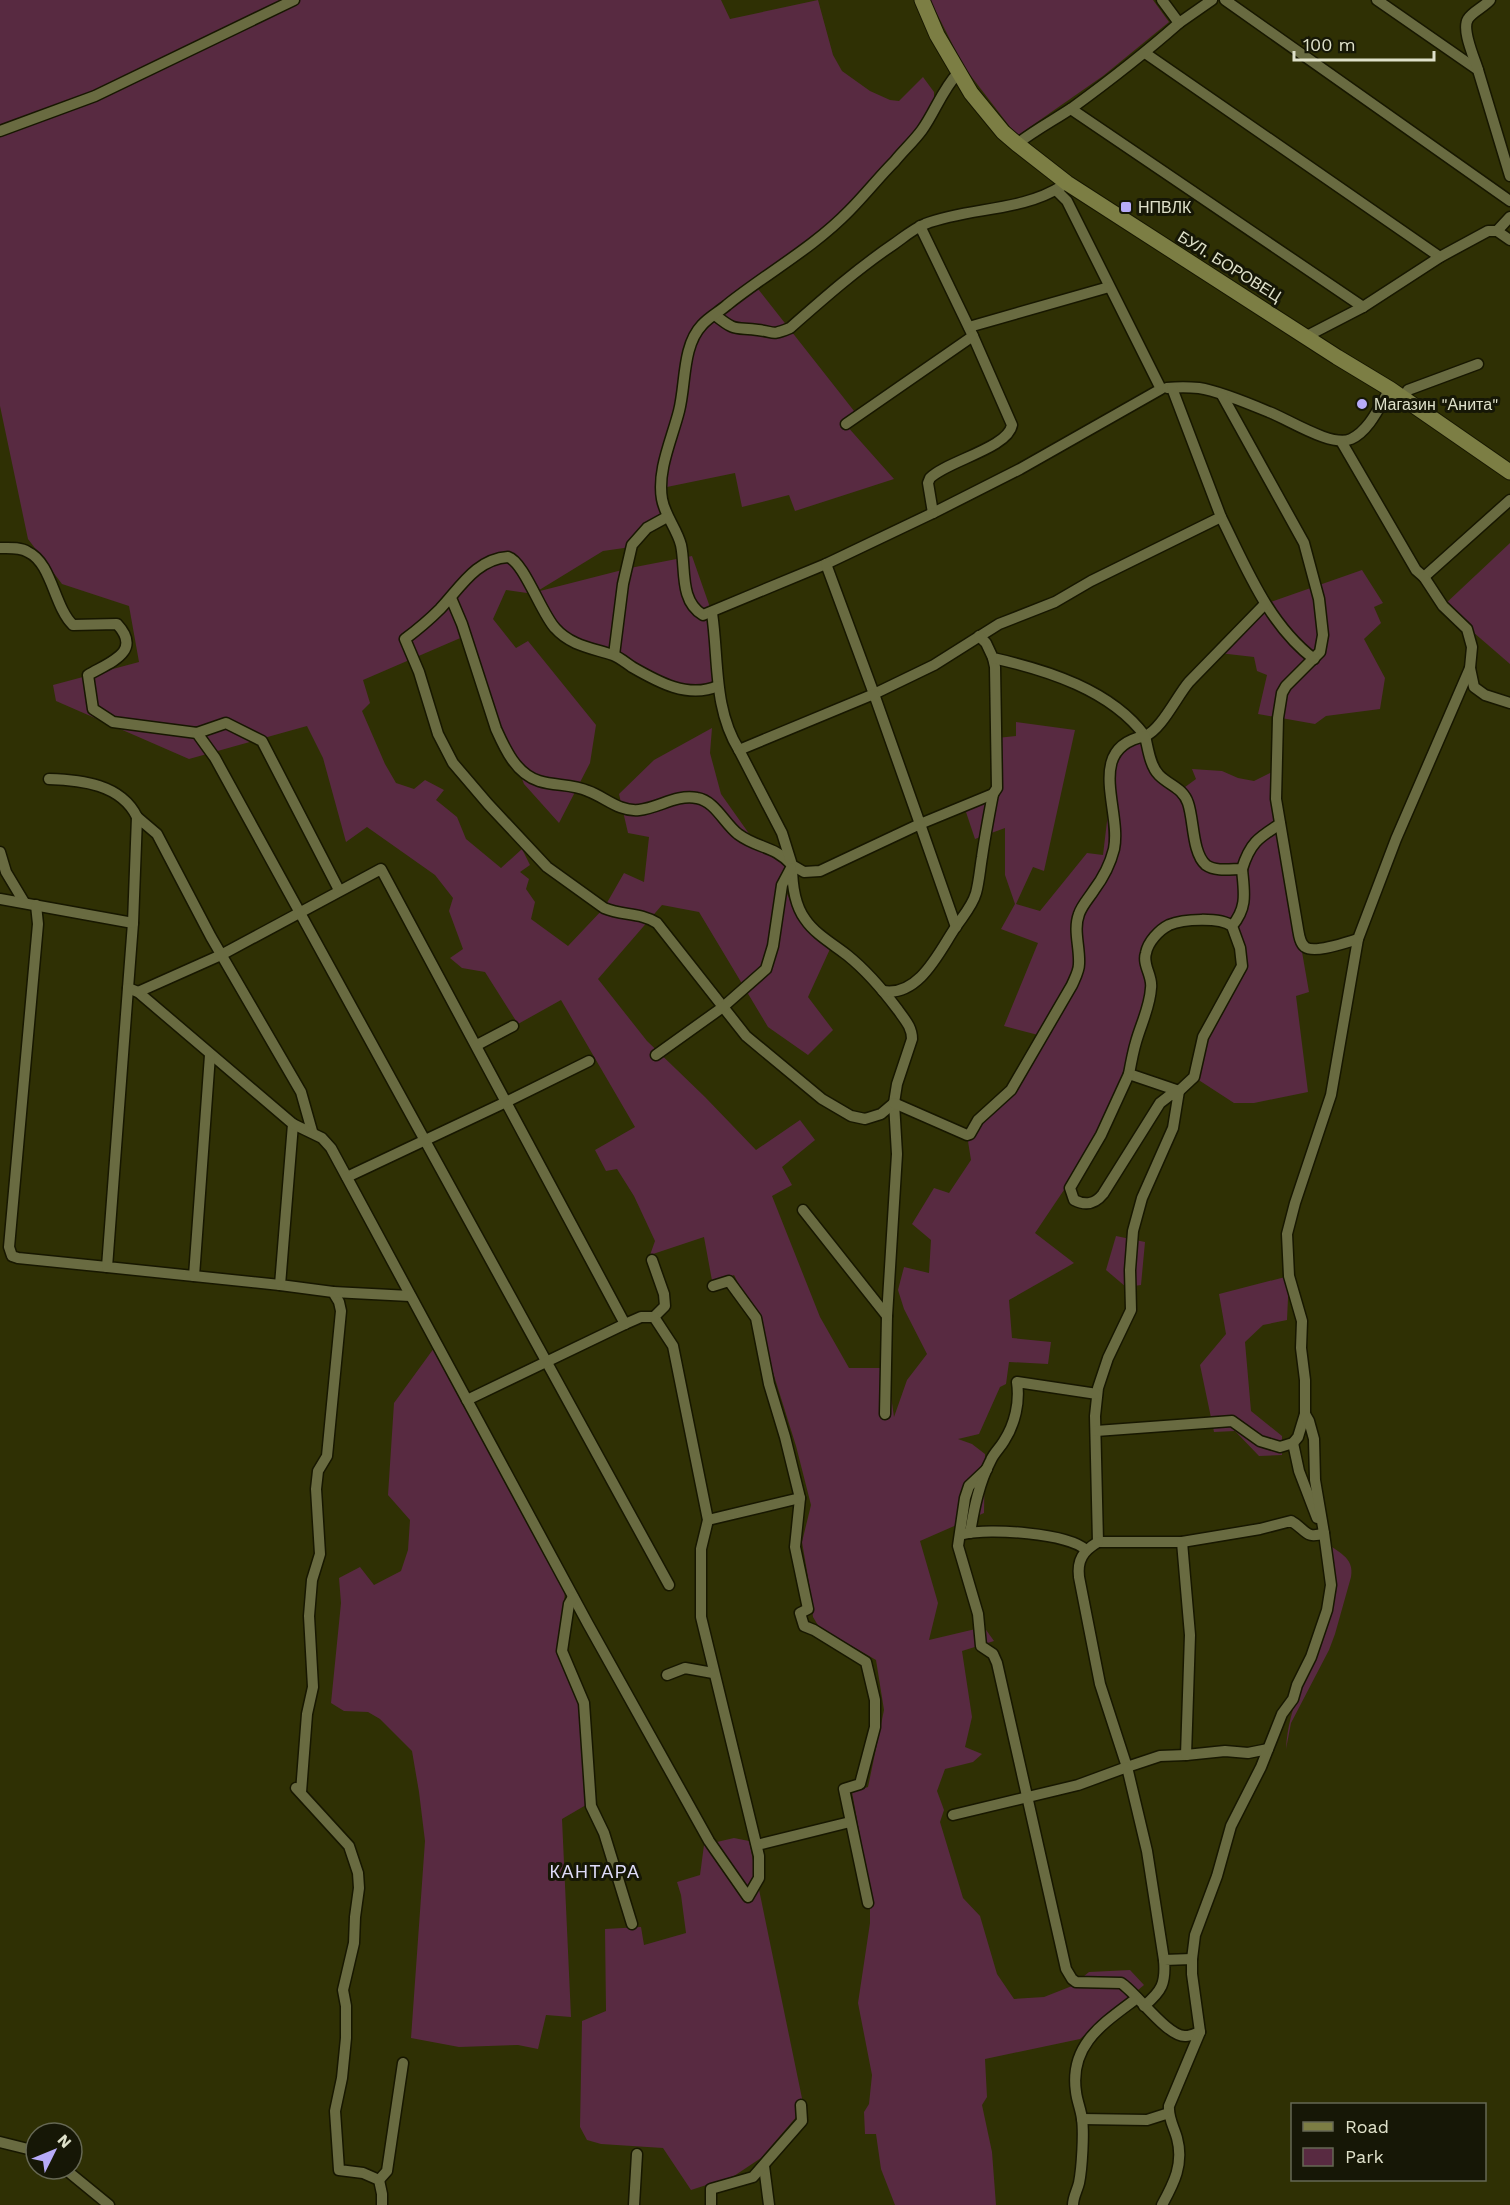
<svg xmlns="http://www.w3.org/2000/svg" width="1510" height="2205" font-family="'Work Sans',sans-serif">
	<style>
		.green { fill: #582a41 }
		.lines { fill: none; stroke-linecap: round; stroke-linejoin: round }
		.street-casing { stroke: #171700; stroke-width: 13 }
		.secondary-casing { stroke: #171700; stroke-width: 17 }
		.street { stroke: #696b41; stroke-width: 10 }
		.secondary { stroke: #7c7e44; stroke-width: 15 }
		.poi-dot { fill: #b7abf8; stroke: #161706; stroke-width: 2 }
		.labels { text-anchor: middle; stroke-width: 6; stroke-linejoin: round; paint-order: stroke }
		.poi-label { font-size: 16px; fill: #dfe1ca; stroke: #161706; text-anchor: start }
		.street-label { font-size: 16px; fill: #dfe1ca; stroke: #161706 }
		.neighbourhood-label { font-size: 18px; letter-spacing: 1.5px; fill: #dfdcf9; stroke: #161706 }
	</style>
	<rect width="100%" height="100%" fill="#2f3004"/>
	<g class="green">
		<path d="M 0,0 L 721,0 L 730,19 L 818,0 L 833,55 L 842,71 L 870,91 L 890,100 L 899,101 L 923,77 L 934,92 L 934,105 L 895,161 L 771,279 L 758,289 L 858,416 L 846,425 L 894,479 L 795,511 L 789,495 L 742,507 L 735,473 L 662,488 L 666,512 L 631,547 L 603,551 L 536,592 L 630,568 L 692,556 L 712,613 L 718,686 L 688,691 L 563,636 L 534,594 L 506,590 L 493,619 L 516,648 L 528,641 L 596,725 L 590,763 L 559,823 L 524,784 L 465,636 L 363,680 L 370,703 L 362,711 L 385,764 L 396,783 L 414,789 L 425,780 L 444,790 L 436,800 L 457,817 L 466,839 L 501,868 L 522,849 L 530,865 L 520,872 L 529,879 L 526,889 L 535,902 L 531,919 L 568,946 L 604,908 L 624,873 L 644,882 L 649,837 L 628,833 L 619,794 L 654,760 L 712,728 L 710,753 L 721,794 L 762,852 L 792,865 L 784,887 C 797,916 804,929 830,949 L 808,997 L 833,1030 L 808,1055 L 768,1027 L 699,912 L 662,905 L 598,979 L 647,1041 L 705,1097 L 756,1150 L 800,1120 L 815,1140 L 782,1167 L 792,1185 L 772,1196 L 820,1317 L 849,1368 L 887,1368 L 894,1417 L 907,1380 L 927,1354 L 904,1309 L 898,1290 L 904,1267 L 929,1273 L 931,1240 L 912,1224 L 934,1188 L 949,1193 L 971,1160 L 967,1135 L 999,1102 L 1042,1036 L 1004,1026 L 1038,943 L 1001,929 L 1015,904 L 1005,875 L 1005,828 L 975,839 L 964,806 L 992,794 L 997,738 L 1016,736 L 1016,722 L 1075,730 L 1044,871 L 1033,867 L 1016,904 L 1040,911 L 1087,853 L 1103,855 L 1115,754 L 1145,736 L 1154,768 L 1181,790 L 1196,779 L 1192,769 L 1222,771 L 1238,778 L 1254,781 L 1276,770 L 1298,929 L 1309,992 L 1296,996 L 1308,1092 L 1254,1103 L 1234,1103 L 1194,1077 L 1203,1037 L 1240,973 L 1232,926 L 1177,923 L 1149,944 L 1150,974 L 1142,1024 L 1101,1135 L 1035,1233 L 1074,1263 L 1009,1300 L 1012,1338 L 1051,1342 L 1048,1364 L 1009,1362 L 1006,1384 L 1000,1387 L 979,1434 L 958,1439 L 972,1444 L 985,1454 L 984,1513 L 920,1541 L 938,1603 L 929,1640 L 984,1627 L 994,1641 L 962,1651 L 972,1717 L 965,1747 L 982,1754 L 973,1762 L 945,1769 L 937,1791 L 944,1810 L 940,1822 L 963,1898 L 980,1916 L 997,1974 L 1014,1999 L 1044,1997 L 1072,1986 L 1089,1972 L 1130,1970 L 1144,1985 L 1080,2039 L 985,2059 L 987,2097 L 982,2105 L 992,2152 L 996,2205 L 895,2205 L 881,2169 L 876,2134 L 865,2134 L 864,2112 L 869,2104 L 872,2075 L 858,2003 L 870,1923 L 870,1891 L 852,1792 L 868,1787 L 884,1710 L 876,1660 L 819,1627 L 813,1617 L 810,1589 L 802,1542 L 811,1505 L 796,1446 L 756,1318 L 734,1275 L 713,1286 L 704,1237 L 650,1255 L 655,1241 L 634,1196 L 617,1169 L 606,1171 L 595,1150 L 635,1127 L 561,1000 L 518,1024 L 485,972 L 462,968 L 450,958 L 463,949 L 449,911 L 453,898 L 435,875 L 367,827 L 346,842 L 323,758 L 307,726 L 189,759 L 56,701 L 53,685 L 139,662 L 129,606 L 62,584 L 28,539 L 0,406 Z"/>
		<polygon points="930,0 1153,0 1169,22 1103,76 1017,136 964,67"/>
		<polygon points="1510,543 1510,664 1443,606"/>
		<polygon points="1362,570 1383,603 1374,607 1381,623 1364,639 1385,678 1380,709 1326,716 1315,724 1258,714 1267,675 1257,671 1254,657 1219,653 1265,604"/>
		<polygon points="1116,1236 1145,1242 1141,1285 1126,1287 1106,1270"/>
		<polygon points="1289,1276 1287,1320 1263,1325 1245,1342 1251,1411 1282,1436 1282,1455 1259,1456 1235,1431 1214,1432 1200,1365 1226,1334 1219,1294"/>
		<polygon points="437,1344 565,1587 562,1651 581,1707 586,1805 562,1819 571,2017 546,2015 538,2049 518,2045 459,2047 411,2038 425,1841 419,1792 412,1751 380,1719 368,1712 344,1711 331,1703 341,1603 339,1578 360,1567 374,1585 401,1571 408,1550 410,1520 388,1495 394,1403"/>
		<path d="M 1324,1541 C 1337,1552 1355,1557 1351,1577 L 1335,1634 L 1329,1650 L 1291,1723 L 1286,1749 C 1287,1728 1293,1705 1302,1686 C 1308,1672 1316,1658 1321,1644 C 1332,1611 1326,1575 1324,1541 Z"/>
		<polygon points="734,1838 749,1841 804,2108 761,2158 734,2176 691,2190 663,2148 601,2144 587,2140 580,2127 582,2021 606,2011 605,1929 641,1927 644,1945 686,1933 681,1895 677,1882 700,1875 704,1845"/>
	</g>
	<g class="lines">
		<defs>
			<g id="street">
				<polyline points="1162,0 1179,23 1212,0"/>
				<polyline points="1225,0 1510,201"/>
				<polyline points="1377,0 1478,70 1510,176"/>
				<polyline points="1145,53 1440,257"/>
				<path d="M 1478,70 C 1475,59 1461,30 1468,19 C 1472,12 1484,7 1490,0"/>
				<polyline points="1071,109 1363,307"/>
				<polyline points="0,131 95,96 294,0"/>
				<path d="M 1017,144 C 1035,130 1054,120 1072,108 C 1109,81 1145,53 1179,23"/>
				<path d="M 920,226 L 973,336 L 1012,425 C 1008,448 947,461 930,478 L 928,483 L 933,513 L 1020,469 L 1161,389 L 1067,201 L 1056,190"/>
				<polyline points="1497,231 1510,217"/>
				<path d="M 715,315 C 736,332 734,327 758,330 C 776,332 770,336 790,328 C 823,299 857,269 894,244 C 904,237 913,229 925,224 C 969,207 1021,212 1062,186"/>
				<polyline points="969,327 1109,287"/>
				<polyline points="1307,336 1363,307 1440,257 1488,231 1497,231 1510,240"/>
				<path d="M 1167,388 C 1177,387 1189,387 1199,388 C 1219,391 1250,404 1269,412 C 1288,419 1332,448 1351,439 C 1370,430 1380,405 1390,389"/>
				<path d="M 1222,395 L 1304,543 L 1319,599 L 1323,635 L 1320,652 L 1286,686 L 1282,693 L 1278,718 L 1276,799 L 1298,929 C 1299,935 1300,943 1305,947 C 1315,954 1347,942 1358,939 L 1396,839 L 1470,668"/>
				<polyline points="1404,398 1408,390 1478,364"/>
				<polyline points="846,424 973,336"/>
				<polyline points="1341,441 1416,570 1424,577 1510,500"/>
				<path d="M 933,513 L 826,564 L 703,615 C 679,601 686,568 681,545 C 677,529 665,516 662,499 C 657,470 672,439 679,411 C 686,384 682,346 702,325 C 709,317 719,312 727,305 C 767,273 813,248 849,211 C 865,195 879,177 895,161 C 903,151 914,141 922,130 C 935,112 942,90 958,73"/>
				<path d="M 1221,517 C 1246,567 1268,624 1314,659"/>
				<path d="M 0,548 C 9,548 20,547 28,552 C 52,563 54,607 73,625 L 117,624 C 143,652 110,662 88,675 L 93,709 L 113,722 L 197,733 L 215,758 L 669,1585"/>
				<polyline points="826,564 874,694 934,665 999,624 1055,602 1091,581 1221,517 1172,388"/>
				<polyline points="1424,577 1443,606 1467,629 1472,647 1470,668 1474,687 1485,695 1510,703"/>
				<path d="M 451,598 L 462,624 L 496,729 C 505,749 516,774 539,781 C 555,786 573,784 588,791 C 605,797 619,812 639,810 C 659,808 676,794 697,798 C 715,801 724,823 738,834 C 758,849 774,845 792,865 C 792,883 794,904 805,919 C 815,934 833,944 847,955 C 867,971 883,990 898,1010 C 905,1020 912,1027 912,1039 L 897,1084 L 894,1103 L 897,1154 L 887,1316 L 885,1414"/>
				<path d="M 712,613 C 719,660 713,708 739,750 L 874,694 L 920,824 L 993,794 L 997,788 L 995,667 L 993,658"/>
				<path d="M 979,636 L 986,643 L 993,658 C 1047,670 1111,690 1145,736 C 1161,730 1177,696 1189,682 L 1265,604"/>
				<polyline points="614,655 623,584 632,545 647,528 667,517"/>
				<path d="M 718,686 C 688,699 658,682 632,667 C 626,663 619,657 613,655 C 592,648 571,646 555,628 C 541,613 524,562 508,557 C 476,559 460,588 440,609 C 429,620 417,630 405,639 L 419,672 L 438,734 L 453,763 L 488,804 L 547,867 L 604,908 C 622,916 640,912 657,923 L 746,1036 L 822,1099 L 851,1116 L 865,1119 L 881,1114 L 894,1103"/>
				<polyline points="197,733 226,723 262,741 339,890"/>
				<polyline points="739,750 782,833 792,865 804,872 820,871 920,824 956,927"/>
				<path d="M 49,779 C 81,780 121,784 137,817"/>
				<polyline points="0,852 6,872 24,902"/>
				<polyline points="0,899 133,923 128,988 138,992 293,1124 280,1285 333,1292 339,1302 341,1311 327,1456 318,1471 316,1489 320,1554 312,1580 309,1616 313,1687 307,1714 301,1792"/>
				<polyline points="36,905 38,924 9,1247 12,1256 18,1258 107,1267"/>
				<polyline points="133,923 137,817 157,834 211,937 301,1092 312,1131"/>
				<path d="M 1232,926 L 1240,948 L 1242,966 L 1203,1037 L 1194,1077 L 1179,1091 L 1129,1074 C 1131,1063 1133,1052 1136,1042 C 1141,1024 1150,1007 1151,988 C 1153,976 1142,965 1146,953 C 1148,942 1159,930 1169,925 C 1183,919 1220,917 1232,926 C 1248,907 1244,892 1242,869"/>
				<polyline points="128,988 107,1267 280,1285"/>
				<path d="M 883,991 C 919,997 939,952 955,928 C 962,917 972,907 976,893 C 979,882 980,869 982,857 C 985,836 989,815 993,794"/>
				<polyline points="138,992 221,955 381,869 625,1324"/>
				<polyline points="477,1045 513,1026"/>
				<polyline points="656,1055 723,1007 766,969 773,946 782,885 791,868"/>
				<path d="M 1129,1074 L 1101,1135 L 1070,1188 L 1074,1200 C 1086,1206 1095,1204 1103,1194 L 1160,1103 L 1169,1096 L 1179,1091 L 1173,1128 L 1142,1198 L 1133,1231 L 1130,1270 L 1131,1310 L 1108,1358 L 1098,1388 L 1095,1416 L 1098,1542 L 1182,1542 L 1260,1529 L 1291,1521 C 1306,1529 1305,1540 1324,1533"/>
				<path d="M 894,1103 L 967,1135 L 970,1134 L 978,1120 L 1011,1090 L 1072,985 C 1075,978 1079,971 1079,964 C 1080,947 1073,930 1079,914 C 1082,905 1089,898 1094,890 C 1103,878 1110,865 1114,849 C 1122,810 1084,748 1145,736 C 1148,748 1150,766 1159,775 C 1170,786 1183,788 1188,803 C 1194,820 1192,853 1206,865 C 1216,872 1231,869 1242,869 C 1250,843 1258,838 1280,824"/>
				<polyline points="293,1124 322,1138 331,1148 588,1624 709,1841 748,1897 759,1878 759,1856 701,1617 701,1549 708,1520 673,1346 654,1317 665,1306 664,1294 652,1260"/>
				<polyline points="347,1177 506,1102 589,1061"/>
				<polyline points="803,1210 887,1316"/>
				<polyline points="194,1276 210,1055"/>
				<polyline points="713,1286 729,1281 756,1318 769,1384 785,1437 800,1498 795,1547 808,1609 800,1613 804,1626 814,1630 866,1662 875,1700 875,1727 860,1784 844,1789 868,1903"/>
				<polyline points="333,1292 410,1296"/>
				<polyline points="467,1400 625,1324 641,1317 654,1317"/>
				<polyline points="1096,1431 1232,1421 1260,1441 1280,1447 1293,1443 1298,1437 1305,1414"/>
				<polyline points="1293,1443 1299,1471 1317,1518"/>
				<path d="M 987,1469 L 969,1486 L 965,1498 L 958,1546 L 978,1614 L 981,1646 L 993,1654 L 997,1663 L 1066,1969 L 1072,1979 L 1076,1982 L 1121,1983 C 1137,1993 1168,2038 1186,2036 C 1191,2036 1196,2033 1200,2032"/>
				<polyline points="708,1520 800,1498"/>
				<path d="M 970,1533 C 974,1508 979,1483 991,1460 C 994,1453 1000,1448 1004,1441 C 1015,1424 1020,1402 1017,1382 L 1097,1394"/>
				<path d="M 964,1534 C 989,1528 1068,1533 1086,1550"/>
				<path d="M 1098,1542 C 1083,1551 1077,1560 1079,1577 L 1100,1684 L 1127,1767 L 1160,1756 L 1186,1755"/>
				<polyline points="1182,1542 1190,1635 1186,1755 1225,1751 1248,1753 1268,1749"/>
				<polyline points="573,1597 569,1604 562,1651 584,1703 591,1806 604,1833 632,1924"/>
				<polyline points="667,1675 685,1668 713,1673"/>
				<polyline points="296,1788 349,1846 358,1873 359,1888 355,1917 354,1943 343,1990 346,2006 346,2038 342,2078 335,2111 339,2170 363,2173 379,2180 382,2194 382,2205"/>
				<polyline points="953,1815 1078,1785 1127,1767 1147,1851 1164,1960"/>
				<polyline points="757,1845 850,1822"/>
				<polyline points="1192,1959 1195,1935 1217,1876 1231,1826 1261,1767 1282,1714 1293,1699 1297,1685 1311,1657 1327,1610 1331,1585 1324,1533 1315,1480 1314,1439 1309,1421 1305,1414 1305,1380 1301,1348 1302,1321 1289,1276 1287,1234 1295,1203 1331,1095 1358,939"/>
				<path d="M 1144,2006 C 1162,1991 1166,1983 1164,1960 L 1192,1959 L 1192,1974 L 1200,2032 L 1169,2106 C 1168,2118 1174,2127 1177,2138 C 1184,2164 1174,2183 1162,2205"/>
				<polyline points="1082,2119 1147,2120 1169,2113"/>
				<polyline points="0,2142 36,2151"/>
				<polyline points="764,2166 769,2205"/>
				<polyline points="65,2169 109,2205"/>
				<polyline points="379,2180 387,2171 403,2063"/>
				<polyline points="634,2205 637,2154"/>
				<polyline points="711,2205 711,2189 753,2177 802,2121 801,2105"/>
				<path d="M 1073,2205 C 1073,2197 1077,2191 1079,2183 C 1082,2168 1084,2133 1082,2119 C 1081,2110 1077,2101 1076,2092 C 1069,2044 1104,2023 1137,1998"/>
			</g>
			<polyline id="secondary" points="922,0 937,35 971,93 1003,132 1017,144 1067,183 1337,357 1390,389 1510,472"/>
		</defs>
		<use href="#street" class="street-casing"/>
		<use href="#secondary" class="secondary-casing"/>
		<use href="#street" class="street"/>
		<use href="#secondary" class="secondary"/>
	</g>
	<g class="poi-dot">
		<rect x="1120" y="201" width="12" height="12" rx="3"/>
		<circle cx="1362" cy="404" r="6"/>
	</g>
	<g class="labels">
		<g class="poi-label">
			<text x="1138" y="213">НПВЛК</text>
			<text x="1374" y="410">Магазин "Анита"</text>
		</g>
		<g class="street-label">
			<text transform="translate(1230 266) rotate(32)" y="6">БУЛ. БОРОВЕЦ</text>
		</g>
		<g class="neighbourhood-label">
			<text x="595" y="1878">КАНТАРА</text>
		</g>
	</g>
	<rect x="1291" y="2103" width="195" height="78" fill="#161706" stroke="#666854" stroke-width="1.5"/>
	<rect x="1303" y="2122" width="30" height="9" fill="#7c7e44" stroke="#666854" stroke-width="1.5"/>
	<text x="1345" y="2133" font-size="18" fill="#dfe1ca">Road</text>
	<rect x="1303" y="2148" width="30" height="18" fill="#582a41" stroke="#666854" stroke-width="1.5"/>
	<text x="1345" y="2163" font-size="18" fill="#dfe1ca">Park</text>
	<g transform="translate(54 2151) rotate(47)"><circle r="28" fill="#161706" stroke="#666854" stroke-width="1.5"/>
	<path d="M0-4.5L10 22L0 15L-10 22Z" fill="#b7abf8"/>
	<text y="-9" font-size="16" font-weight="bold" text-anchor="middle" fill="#dfe1ca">N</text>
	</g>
	<path d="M1294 51v9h140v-9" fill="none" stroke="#dfe1ca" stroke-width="3"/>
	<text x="1303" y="51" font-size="18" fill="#dfe1ca" stroke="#161706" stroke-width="4.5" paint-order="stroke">100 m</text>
</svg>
